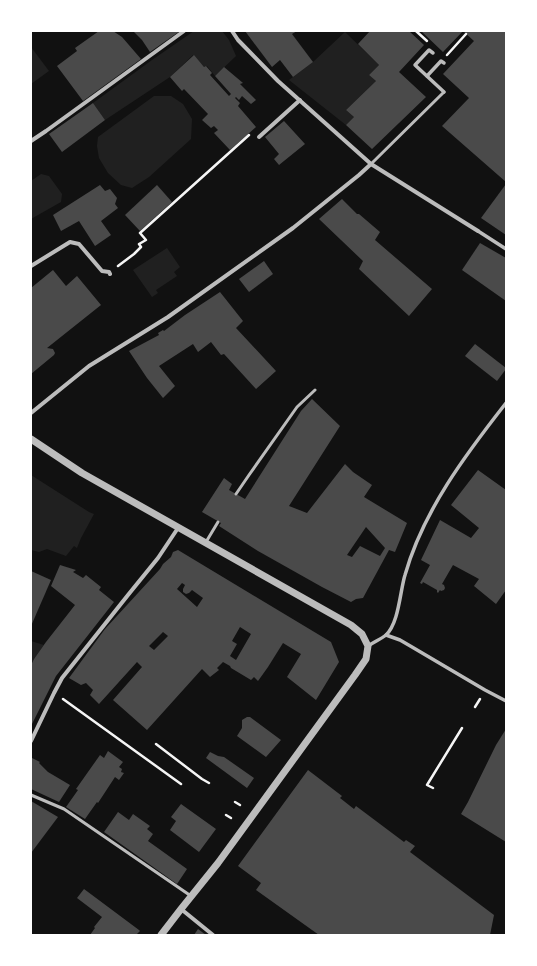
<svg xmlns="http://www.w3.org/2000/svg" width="537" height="966" font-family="Lora,serif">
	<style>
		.green { fill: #202020 }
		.building { fill: #4a4a4a; fill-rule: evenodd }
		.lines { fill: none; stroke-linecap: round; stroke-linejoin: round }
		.path { stroke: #f5f5f5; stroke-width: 2.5 }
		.service { stroke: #bcbcbc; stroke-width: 3 }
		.pedestrian { stroke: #bcbcbc; stroke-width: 3.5 }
		.minor { stroke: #bcbcbc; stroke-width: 4 }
		.tertiary { stroke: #bcbcbc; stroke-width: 7 }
	</style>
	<rect width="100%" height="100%" fill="#111"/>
	<g class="green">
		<polygon points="194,31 222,31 229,40 236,56 215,76 207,66 204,67 193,55 170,77 105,120 93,103 152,60"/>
		<polygon points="345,32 379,65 369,75 376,81 346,110 354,117 346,125 289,80 313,62"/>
		<polygon points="31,47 49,71 31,84"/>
		<polygon points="154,96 171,96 183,104 192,119 191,139 149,177 132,188 121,185 108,173 99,158 97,146 98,137"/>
		<polygon points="41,174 49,176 62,194 61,202 31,219 31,181"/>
		<polygon points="167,248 180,267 174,272 177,276 156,290 158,293 152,297 133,270"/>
		<polygon points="31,475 89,512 94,514 81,538 77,548 74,546 66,556 47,549 39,552 31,550"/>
		<polygon points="31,641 44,645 34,659 31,665"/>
	</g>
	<g class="building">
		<polygon points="99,31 113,31 122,37 141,59 83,101 57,66 77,51 75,48"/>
		<polygon points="135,31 180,31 150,52 142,40 134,32"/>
		<polygon points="245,31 297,31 292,34 313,62 293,77 280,60 272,67"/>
		<polygon points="370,31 409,31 424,45 399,72 426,97 372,149 346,125 354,117 346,110 376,81 369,75 379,65 358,44"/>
		<polygon points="421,31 506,31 506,182 442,126 469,98 443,74 474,41 463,31 443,52"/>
		<polygon points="194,55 204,67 206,66 212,73 210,75 229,96 231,94 215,76 224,67 243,83 240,84 256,100 251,104 242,96 239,100 236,97 235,98 240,103 238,106 256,127 230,150 214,133 218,130 214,126 211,128 202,120 208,114 184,89 182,91 170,77"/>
		<polygon points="93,103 105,120 62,152 49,134"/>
		<polygon points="284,121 305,144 279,165 274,159 279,154 265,137"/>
		<polygon points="506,184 506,235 481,218"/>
		<polygon points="100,185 105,191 110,189 117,198 115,204 118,208 101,221 111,235 95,246 79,221 61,231 53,215"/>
		<polygon points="157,185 172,202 140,231 125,215"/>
		<polygon points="342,199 357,214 359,214 380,232 375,240 432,289 409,316 359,269 363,261 319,219"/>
		<polygon points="480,243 506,258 506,301 462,270"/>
		<polygon points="264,261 273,274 249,292 239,279"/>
		<polygon points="53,270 66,286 77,276 101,305 47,348 53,349 55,353 54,355 31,374 31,288"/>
		<polygon points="220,292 243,321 236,328 276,371 256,389 224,354 221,355 211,342 198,352 193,344 159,366 175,386 163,398 147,378 129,351 159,335 158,333 163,330 164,331 185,315"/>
		<polygon points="475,344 506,368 506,369 497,381 465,356"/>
		<path d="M 312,399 L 340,426 L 289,506 L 307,513 L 345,464 L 353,472 L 372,485 L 364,497 L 407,523 L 395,552 L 389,550 L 363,598 L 356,599 L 351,602 L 322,587 L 258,551 L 219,526 L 221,523 L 202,512 L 224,478 L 232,484 L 229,490 L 245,499 L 301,411 ZM 366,527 L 385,548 L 380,556 L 360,546 L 352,557 L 347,555 Z"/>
		<polygon points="478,470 506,490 506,590 496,604 474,586 479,579 453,565 442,584 444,585 445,588 444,590 441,591 440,590 438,593 437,592 437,590 423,582 422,584 420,583 430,565 421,560 440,520 471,538 479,528 451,505"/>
		<path d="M 178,550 L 331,642 L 339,662 L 316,700 L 287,677 L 301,654 L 283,643 L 268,667 L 258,681 L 254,677 L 251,680 L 231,668 L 230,666 L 223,662 L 217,668 L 219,670 L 210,677 L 202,669 L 147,730 L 113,700 L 142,667 L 137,662 L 99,704 L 90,695 L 93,690 L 86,683 L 81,685 L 69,678 L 105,629 L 160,569 L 163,564 L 171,557 L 173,552 ZM 182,583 L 185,585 L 183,589 L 183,592 L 186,594 L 189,593 L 192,590 L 203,598 L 197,607 L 177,589 ZM 240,627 L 251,634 L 236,660 L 230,656 L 237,644 L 232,641 ZM 163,632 L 168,636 L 154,650 L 149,646 Z"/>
		<polygon points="60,565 76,570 73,572 83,578 86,575 101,587 99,590 114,602 56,676 31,726 31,665 34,659 46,642 75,605 51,586"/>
		<polygon points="31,571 51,580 31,626"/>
		<polygon points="247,717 250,717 281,740 266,757 237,736 242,728 242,720"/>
		<polygon points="506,729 506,842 461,814 468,802 496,745"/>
		<polygon points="108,751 123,762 119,767 122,769 121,772 124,773 119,780 115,777 98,803 97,802 85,819 66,807 78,790 76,789 100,755 104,758"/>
		<polygon points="210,752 218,756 224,757 254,778 247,788 206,758"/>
		<polygon points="32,758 40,762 39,763 48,772 70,785 59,802 31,789 31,761"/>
		<polygon points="308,770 342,796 340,798 354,809 356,806 404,842 406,840 415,846 410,852 494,915 490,935 319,935 256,890 261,883 238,866"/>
		<polygon points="31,801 58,817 31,853"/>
		<polygon points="181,804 216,829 199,852 170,830 176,821 171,817"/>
		<polygon points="118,812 129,820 133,814 150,826 147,829 153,834 148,841 187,869 177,884 104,832"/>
		<polygon points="84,889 139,930 140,931 136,935 90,935 95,928 94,927 102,917 77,898"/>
		<polygon points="198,929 206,935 194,935"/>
	</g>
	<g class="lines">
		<g class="path">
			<polyline points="416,31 427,41"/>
			<polyline points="447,55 466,34"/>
			<polyline points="118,266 134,254 141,247 139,244 146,240 140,233 249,135"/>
			<polyline points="63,699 181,784"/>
			<polyline points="475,707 480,699"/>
			<polyline points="156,744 202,779 209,783"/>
			<polyline points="433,788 427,785 462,728"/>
			<polyline points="235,802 240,805"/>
			<polyline points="226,815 231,818"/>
		</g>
		<g class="service">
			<polyline points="371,164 444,92"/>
			<polyline points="236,494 249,475 297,407 315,390"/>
			<polyline points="206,542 218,522"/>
			<polyline points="31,795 64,809 191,896"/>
		</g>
		<g class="pedestrian">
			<polyline points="433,53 429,50 415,65 444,92"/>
			<polyline points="427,76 441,61 444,63"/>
			<polyline points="478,231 506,249"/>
			<polyline points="386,635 400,640 412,647 485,690 506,701"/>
			<path d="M 368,646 C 374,642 381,639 386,635 C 399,623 400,591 405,575 C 423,511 466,454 506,403"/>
		</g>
		<g class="minor">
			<polyline points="232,31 238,40 278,81 371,164 478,231"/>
			<polyline points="259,137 300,100"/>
			<polyline points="31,141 46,131 184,31"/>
			<polyline points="31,266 70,242 79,244 102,271 109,272 110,274"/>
			<polyline points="31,413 89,366 168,317 293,228 359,175 371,164"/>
			<polyline points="31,741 54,693 62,678 128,595 158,558 178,528"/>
			<polyline points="181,909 213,935"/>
		</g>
		<polyline class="tertiary" points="31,439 82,473 351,625 362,634 368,646 366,659 355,675 218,863 181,909 161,935"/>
	</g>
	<rect width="537" height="966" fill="none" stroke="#ffffff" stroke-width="64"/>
</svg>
